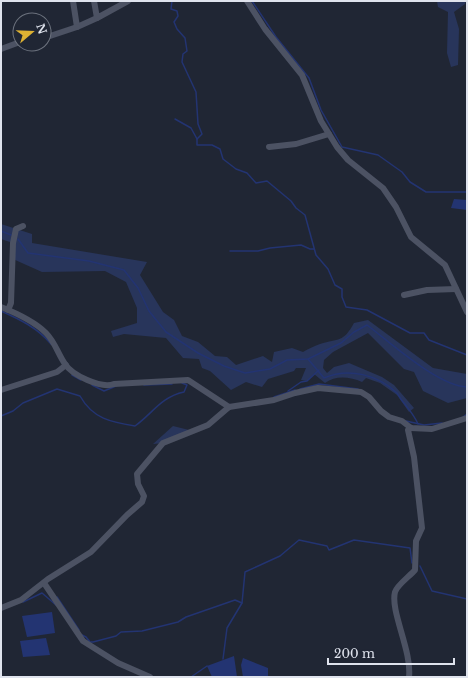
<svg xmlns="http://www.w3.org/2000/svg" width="468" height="678" font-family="'Libre Baskerville',serif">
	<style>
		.green { fill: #28355b }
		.water { fill: #233472 }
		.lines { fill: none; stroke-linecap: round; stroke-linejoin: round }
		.stream { stroke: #233472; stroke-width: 1.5 }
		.minor { stroke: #4c5263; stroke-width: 6 }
	</style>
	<rect width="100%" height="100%" fill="#202634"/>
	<g class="green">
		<polygon points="437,1 466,1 465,4 454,12 459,29 458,65 451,67 447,53 448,12 438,7"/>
		<path d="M 1,224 L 32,234 L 32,243 L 147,262 L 140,275 L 163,312 L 174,320 L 182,336 L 198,342 L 215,356 L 227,357 L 236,365 L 263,356 L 272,362 L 274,352 L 292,348 L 303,352 C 308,349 314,346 320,344 C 339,338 343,343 354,323 L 368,320 L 433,368 L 467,374 L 467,398 L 448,403 L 423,391 L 414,372 L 404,369 L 368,333 L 333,352 L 324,360 L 323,368 L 327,373 L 334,367 L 349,363 L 382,377 L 394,385 L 414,408 L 409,412 L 397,395 L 380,383 L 366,378 L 362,382 C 350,377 336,375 325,383 L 314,374 L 307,381 L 301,380 L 306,368 L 296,368 L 294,371 L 268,379 L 262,387 L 246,382 L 231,390 L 210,371 L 202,368 L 199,359 L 183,358 L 166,338 L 124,334 L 113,337 L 111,331 L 137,323 L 137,308 L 126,282 L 105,271 L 42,272 L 13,259 L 13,243 L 1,239 Z"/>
		<polygon points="173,426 193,431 163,443 153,444"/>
	</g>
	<g class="water">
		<polygon points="454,199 467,200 467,210 451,208"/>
		<polygon points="52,612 55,633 27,637 22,616"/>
		<polygon points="46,638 50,655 23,657 20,641"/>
		<polygon points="234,656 237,677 212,677 207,666"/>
		<polygon points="243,658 268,668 268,677 243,677 241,665"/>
	</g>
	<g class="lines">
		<g class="stream">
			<polyline points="172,1 171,9 177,11 178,16 174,22 177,29 185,38 187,51 183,54 182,62 196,92 198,124 202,134 197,139"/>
			<polyline points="252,1 276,37 309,78 321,110 342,147 378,155 402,172 410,182 426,192 467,192"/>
			<polyline points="175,119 191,128 197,139 197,145 212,145 220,149 223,159 236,169 247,173 256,183 267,181 291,201 296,208 305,215 316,255 328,269 335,285 342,289 342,297 346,307 367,310 410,333 424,333 429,340 467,355"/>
			<polyline points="1,231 11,235"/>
			<path d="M 18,239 L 28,253 L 89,261 L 124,270 L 138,288 L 149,311 L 166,332 L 198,353 L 224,366 L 245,373 L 270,369 L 287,360 L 308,359 L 341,343 L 354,332 L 367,325 C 391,343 438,386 467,387"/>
			<polyline points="230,251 258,251 270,248 301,245 310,249 314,249"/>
			<path d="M 1,311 C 19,319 38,328 51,344"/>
			<path d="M 308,359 L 324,378 C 349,367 378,375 397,393 C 399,396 401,400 404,403 C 410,411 414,415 418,424"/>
			<polyline points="72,375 81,380"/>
			<polyline points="92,385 104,391 116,386"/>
			<polyline points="144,385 172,384"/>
			<polyline points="300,389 319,384 358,389"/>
			<polyline points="288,391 301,382 307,381 319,370"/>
			<polyline points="274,397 295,390"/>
			<path d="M 1,416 L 13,411 L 23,403 L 57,389 L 80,396 C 93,419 111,422 135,426 C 153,413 161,397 184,392 L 187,385 L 182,383"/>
			<polyline points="463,417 467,414"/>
			<polyline points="406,421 424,425 442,423"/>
			<polyline points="420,566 432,591 467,599"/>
			<polyline points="57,597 79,630"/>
			<polyline points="23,602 42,593 56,605"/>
			<polyline points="82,635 86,637 90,642 93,642 116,636 121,632 142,631 178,622 186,617 235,600 242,603"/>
			<polyline points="223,659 227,628 242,603 245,572 280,556 299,540 327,546 329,550 354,540 410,548 412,563"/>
			<polyline points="191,677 207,666"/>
		</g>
		<g class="minor">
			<polyline points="73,1 77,27 97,18"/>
			<polyline points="94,1 97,18 128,1"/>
			<polyline points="247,1 265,29 302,75 321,121 337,147 348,160 383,188 396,207 411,237 445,265 467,312"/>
			<polyline points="44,38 77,27"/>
			<polyline points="1,49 20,42"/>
			<polyline points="269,147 296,144 329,134"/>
			<polyline points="404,295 427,290 456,289"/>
			<path d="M 1,307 C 16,313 34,321 46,333 C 55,342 58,354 65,364 C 72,375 101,389 114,384 L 188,380 L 229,407"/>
			<polyline points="8,310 11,303 13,243 16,229 23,226"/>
			<polyline points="1,390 57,372 66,365"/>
			<polyline points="44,583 83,641 118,663 150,677"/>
			<polyline points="1,608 21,600 48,579 91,552 127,515 142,502 144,496 138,484 137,474 163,443 208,425 229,407 274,400 295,393 318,388 361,392 369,397 381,411 389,417 402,421 411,428 432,429 467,418"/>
			<path d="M 409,677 C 412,651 390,611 395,592 C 397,585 410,576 415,570 L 416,541 L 422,528 L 414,457 L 408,430 L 411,428"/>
		</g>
	</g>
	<rect width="468" height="678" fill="none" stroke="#dfe3ed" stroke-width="4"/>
	<g transform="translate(32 32) rotate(71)"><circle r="19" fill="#202634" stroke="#6c727e"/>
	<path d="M0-3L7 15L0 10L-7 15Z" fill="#ddb133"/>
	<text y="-6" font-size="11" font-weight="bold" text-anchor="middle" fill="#dfe3ed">N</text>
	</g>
	<path d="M328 658v6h126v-6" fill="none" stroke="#dfe3ed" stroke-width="2"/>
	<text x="334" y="658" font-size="12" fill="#dfe3ed" stroke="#202634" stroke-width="3" paint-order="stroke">200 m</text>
</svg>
